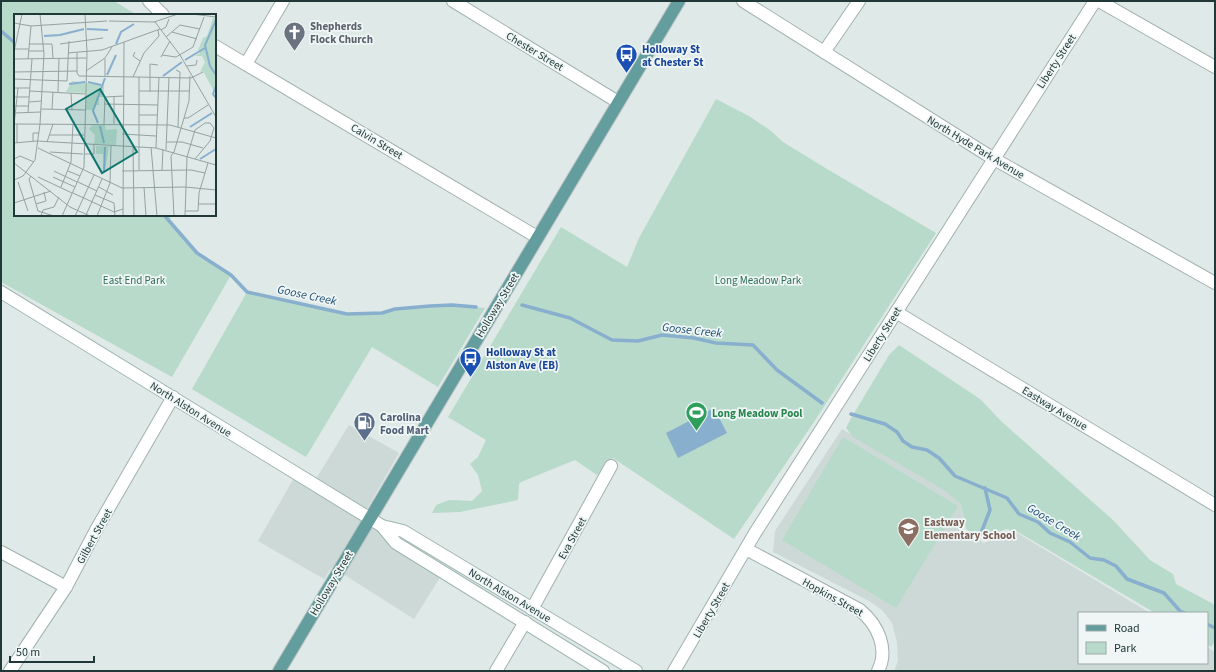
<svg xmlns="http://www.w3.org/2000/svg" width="1216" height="672" font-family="'Source Sans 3',sans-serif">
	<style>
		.built { fill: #cdd9d7 }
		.green { fill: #b8daca }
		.water { fill: #88b0ce }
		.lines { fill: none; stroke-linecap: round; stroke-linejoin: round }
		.stream { stroke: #88b0ce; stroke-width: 3.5 }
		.minor-casing { stroke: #a2b1af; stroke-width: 14 }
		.tertiary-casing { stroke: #a2b1af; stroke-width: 14 }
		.secondary-casing { stroke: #9eb5b2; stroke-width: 14 }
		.primary-casing { stroke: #bcc4c3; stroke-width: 14 }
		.minor { stroke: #fff; stroke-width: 12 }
		.tertiary { stroke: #fff; stroke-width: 12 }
		.secondary { stroke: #fff; stroke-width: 12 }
		.primary { stroke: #649d9e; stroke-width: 12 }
		.labels { text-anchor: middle; stroke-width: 3.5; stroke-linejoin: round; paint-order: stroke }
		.worship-label { font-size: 11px; font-weight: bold; fill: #5b616d; stroke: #eff6f5; text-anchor: start }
		.transit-label { font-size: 11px; font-weight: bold; fill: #164399; stroke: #eff6f5; text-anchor: start }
		.street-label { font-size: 11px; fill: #203938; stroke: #eff6f5 }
		.park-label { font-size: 11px; fill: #2c6e57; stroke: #eff6f5 }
		.leisure-label { font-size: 11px; font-weight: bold; fill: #27864d; stroke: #eff6f5; text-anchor: start }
		.service-label { font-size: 11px; font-weight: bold; fill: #4e5e75; stroke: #eff6f5; text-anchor: start }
		.education-label { font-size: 11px; font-weight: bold; fill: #785e54; stroke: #eff6f5; text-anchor: start }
		.water-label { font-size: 12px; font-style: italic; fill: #1d4d72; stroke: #eff6f5 }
		.inset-river { fill: none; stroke: #88b0ce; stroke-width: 2 }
		.inset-road { fill: none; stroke: #93a3a1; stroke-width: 1 }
		.view { fill: #0f766e; fill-opacity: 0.15; stroke: #0f766e; stroke-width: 2 }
		.inset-edge { fill: none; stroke: #203938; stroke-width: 2 }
	</style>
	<rect width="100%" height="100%" fill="#dfe9e7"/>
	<g class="built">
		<polygon points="349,425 399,453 360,521 444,571 414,619 332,567 324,579 258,541 294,478 311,487"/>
		<polygon points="842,429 961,499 963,519 957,528 984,543 1014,531 1150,613 1079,613 1079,663 1207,663 1207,647 1215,652 1215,671 894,671 898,661 897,642 892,623 882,610 869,601 773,552 775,531"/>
	</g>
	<g class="green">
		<polygon points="1,1 114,1 137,15 15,15 15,215 172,215 169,221 197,253 231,275 172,377 1,282"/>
		<polygon points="716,99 749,116 771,131 783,142 827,169 936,233 814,422 734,539 613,458 597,475 575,460 521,482 519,484 518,500 460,512 432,513 436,505 449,500 472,501 482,491 478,475 470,464 478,457 486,440 448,417 561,227 627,267 639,238"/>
		<polygon points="247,292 347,314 382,313 398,308 452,305 485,308 438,387 372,347 306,457 192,389"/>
		<polygon points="899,345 980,399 1002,422 1113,520 1150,560 1173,574 1176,584 1215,605 1215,642 1211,647 1207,644 1207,613 1155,613 1018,532 1006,529 988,536 975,535 966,529 961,504 944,490 853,437 846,428 850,420 889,355"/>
		<polygon points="843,437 958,506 896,608 782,540"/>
	</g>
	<polygon class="water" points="714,408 727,433 678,458 666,433"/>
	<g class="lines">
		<g class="stream">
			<polyline points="1,31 15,43"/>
			<polyline points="164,215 197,253 231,275 247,292 347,314 382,313 395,309 430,306 452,305 476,307"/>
			<polyline points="522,305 570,318 612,340 638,341 662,335 694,338 716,343 753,345 777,370 822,403"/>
			<polyline points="851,414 885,424 897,432 903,441 912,447 927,450 939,458 955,476 1007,498 1019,514 1038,522 1050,533 1070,542 1090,558 1104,560 1116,566 1127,579 1164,593 1180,611 1185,613"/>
			<polyline points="981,533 990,510 985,488"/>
			<polyline points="1207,624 1215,628"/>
		</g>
		<defs>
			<g id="minor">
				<polyline points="149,1 163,15"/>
				<polyline points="453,1 618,102"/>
				<polyline points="1099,1 1215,67"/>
				<polyline points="215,46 537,237"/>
				<polyline points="824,52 859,1"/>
				<polyline points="246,64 283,1"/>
				<polyline points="896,312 1215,505"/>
				<path d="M 746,549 L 860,610 C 878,625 889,649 878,671"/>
				<polyline points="1,552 66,587"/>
				<polyline points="532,609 611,466"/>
				<polyline points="10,671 66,587 96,530 173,397"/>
				<polyline points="496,671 525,622"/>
			</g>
			<g id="tertiary">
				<polyline points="743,1 994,159 1215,283"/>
				<polyline points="674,671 755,533 1095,1"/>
			</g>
			<g id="secondary">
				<polyline points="1,292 382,526 403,531 636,671"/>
				<polyline points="382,526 396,543 603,671"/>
			</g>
			<polyline id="primary" points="279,671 679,1"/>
		</defs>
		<use href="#minor" class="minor-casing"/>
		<use href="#tertiary" class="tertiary-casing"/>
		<use href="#secondary" class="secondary-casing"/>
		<use href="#primary" class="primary-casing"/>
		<use href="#minor" class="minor"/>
		<use href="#tertiary" class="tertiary"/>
		<use href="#secondary" class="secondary"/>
		<use href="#primary" class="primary"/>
	</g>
	<defs>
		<symbol id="church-pin" viewBox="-11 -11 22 30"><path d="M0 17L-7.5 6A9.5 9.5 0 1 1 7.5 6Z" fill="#6b7280" stroke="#eff6f5"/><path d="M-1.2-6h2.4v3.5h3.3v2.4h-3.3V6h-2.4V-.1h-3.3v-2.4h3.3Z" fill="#fff"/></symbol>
		<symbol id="bus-pin" viewBox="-11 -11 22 30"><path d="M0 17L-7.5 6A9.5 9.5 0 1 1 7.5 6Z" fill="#1a4fb4" stroke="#eff6f5"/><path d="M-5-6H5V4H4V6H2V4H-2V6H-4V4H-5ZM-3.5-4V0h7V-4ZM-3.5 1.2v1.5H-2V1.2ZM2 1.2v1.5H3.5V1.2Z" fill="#fff"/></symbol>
		<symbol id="stadium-pin" viewBox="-11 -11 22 30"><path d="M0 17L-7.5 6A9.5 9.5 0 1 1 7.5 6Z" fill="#2e9e5b" stroke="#eff6f5"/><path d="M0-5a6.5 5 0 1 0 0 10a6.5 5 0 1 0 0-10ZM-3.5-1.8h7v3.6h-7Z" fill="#fff"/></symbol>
		<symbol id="fuel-pin" viewBox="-11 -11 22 30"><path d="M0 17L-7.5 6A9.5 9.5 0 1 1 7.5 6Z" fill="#5c6f8a" stroke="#eff6f5"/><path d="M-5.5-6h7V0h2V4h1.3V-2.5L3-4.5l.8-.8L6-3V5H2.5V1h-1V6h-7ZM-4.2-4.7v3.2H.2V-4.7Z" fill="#fff"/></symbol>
		<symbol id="school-pin" viewBox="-11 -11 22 30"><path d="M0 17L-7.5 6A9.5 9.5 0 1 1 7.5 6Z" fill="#8d6e63" stroke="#eff6f5"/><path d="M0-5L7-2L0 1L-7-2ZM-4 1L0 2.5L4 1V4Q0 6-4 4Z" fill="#fff"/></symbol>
	</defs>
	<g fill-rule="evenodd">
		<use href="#church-pin" x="282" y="20" width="25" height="34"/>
		<use href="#bus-pin" x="614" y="42" width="25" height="34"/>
		<use href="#bus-pin" x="458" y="346" width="25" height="34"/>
		<use href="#stadium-pin" x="684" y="400" width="25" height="34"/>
		<use href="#fuel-pin" x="352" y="410" width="25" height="34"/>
		<use href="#school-pin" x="896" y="516" width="25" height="34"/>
	</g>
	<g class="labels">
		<g class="worship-label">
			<text x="310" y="30">Shepherds<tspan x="310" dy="13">Flock Church</tspan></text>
		</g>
		<g class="transit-label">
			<text x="642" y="53">Holloway St<tspan x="642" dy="13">at Chester St</tspan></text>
			<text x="486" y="356">Holloway St at<tspan x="486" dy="13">Alston Ave (EB)</tspan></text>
		</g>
		<g class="street-label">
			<text transform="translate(535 51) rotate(31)" y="4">Chester Street</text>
			<text transform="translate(1056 61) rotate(-57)" y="4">Liberty Street</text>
			<text transform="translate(377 141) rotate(31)" y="4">Calvin Street</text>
			<text transform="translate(976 147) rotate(31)" y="4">North Hyde Park Avenue</text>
			<text transform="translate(497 305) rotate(-59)" y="4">Holloway Street</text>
			<text transform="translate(882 334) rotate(-58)" y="4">Liberty Street</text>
			<text transform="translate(1055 408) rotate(31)" y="4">Eastway Avenue</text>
			<text transform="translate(191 409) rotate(32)" y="4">North Alston Avenue</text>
			<text transform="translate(94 536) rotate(-61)" y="4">Gilbert Street</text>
			<text transform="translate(572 538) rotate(-61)" y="4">Eva Street</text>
			<text transform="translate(331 583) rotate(-59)" y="4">Holloway Street</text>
			<text transform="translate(510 595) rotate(31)" y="4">North Alston Avenue</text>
			<text transform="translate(833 597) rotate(29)" y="4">Hopkins Street</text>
			<text transform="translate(711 610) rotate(-60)" y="4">Liberty Street</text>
		</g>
		<g class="park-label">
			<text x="134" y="284">East End Park</text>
			<text x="758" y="284">Long Meadow Park</text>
		</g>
		<g class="leisure-label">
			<text x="712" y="417">Long Meadow Pool</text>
		</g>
		<g class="service-label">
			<text x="380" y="421">Carolina<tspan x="380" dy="13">Food Mart</tspan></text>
		</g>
		<g class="education-label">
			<text x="924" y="526">Eastway<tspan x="924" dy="13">Elementary School</tspan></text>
		</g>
		<g class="water-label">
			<text transform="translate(307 295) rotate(12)" y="4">Goose Creek</text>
			<text transform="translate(692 330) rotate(6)" y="4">Goose Creek</text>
			<text transform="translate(1054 522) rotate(31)" y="4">Goose Creek</text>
		</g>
	</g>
	<g transform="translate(14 14)">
		<rect width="202" height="202" fill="#dfe9e7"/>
		<path d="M 199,4 L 202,4 L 202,81 L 189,57 L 186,58 L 191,48 L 188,42 L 181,42 L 186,39 L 184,36 L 189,24 L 193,22 ZM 90,66 L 90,83 L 85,83 L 85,91 L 80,91 L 79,96 L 72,96 L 72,79 L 52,78 L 58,67 L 87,71 ZM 78,111 L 91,111 L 92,116 L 103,115 L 102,131 L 80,130 L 81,121 L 73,113 L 75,115 ZM 82,132 L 95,132 L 91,158 L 89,140 L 82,140 Z" fill="#b8daca"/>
		<path class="inset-river" d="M 202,6 L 191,31 L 196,52 L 202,61M 73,15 L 94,16M 30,22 L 46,21 L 70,15M 102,30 L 107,18 L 120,10M 171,46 L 191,34M 93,61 L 102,41M 149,62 L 168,48M 74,68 L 87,71M 55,70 L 71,68M 202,84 L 199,80 L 202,72M 84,109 L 79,97 L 91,64M 86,112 L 90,129M 176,113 L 198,99M 186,145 L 202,135M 90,157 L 91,133"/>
		<path class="inset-road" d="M 19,0 L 44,0M 26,0 L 30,40 L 26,110M 178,0 L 202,3M 95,7 L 140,8 L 164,0M 141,8 L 166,41 L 202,103M 0,9 L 17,12 L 93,7M 147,16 L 152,13 L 155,5M 158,18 L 183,25M 152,23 L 166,11 L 186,15M 15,30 L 38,30 L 39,44M 46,30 L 89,24M 0,35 L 15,35M 15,37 L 30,37M 0,38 L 8,0M 121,38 L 119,42 L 126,47M 54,39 L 88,36 L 146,15M 63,39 L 63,59 L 65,62 L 177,64 L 189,58M 148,41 L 162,43 L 179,33 L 190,3M 147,43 L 156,27M 0,45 L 72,44M 14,45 L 17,12M 91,45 L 91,62M 173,52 L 182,51 L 183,46M 162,56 L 166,58 L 164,113M 72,57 L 91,44 L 98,33M 0,58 L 63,57M 119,63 L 130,39 L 145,22 L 144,16M 125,63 L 125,156M 0,65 L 53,67 L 55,27M 0,74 L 16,74M 16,77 L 71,80M 125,77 L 176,77M 44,78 L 45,44M 136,78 L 136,50 L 144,51M 57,79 L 58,96M 0,83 L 15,83M 15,88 L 27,87M 90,90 L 144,91M 0,92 L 15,92M 27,95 L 71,96M 38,95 L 39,78M 0,99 L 27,98M 14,99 L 18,45M 125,101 L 143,101M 170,104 L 174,104 L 194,91M 0,110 L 156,111 L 202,124M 3,110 L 3,129M 90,110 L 91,83 L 110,82M 100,110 L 100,83M 0,111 L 4,74M 108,120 L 142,122M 35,121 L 70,121M 19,127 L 19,119 L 25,119M 33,128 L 39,110M 153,128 L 168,128 L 189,134M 0,129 L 23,127 L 142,134 L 202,151M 119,132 L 120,202M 137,133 L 143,202M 24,134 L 108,174 L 171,173 L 202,176M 142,134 L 145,63M 152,136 L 155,63M 36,138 L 69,140M 70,140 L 80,140 L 80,130M 157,142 L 160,138 L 175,87 L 176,62M 157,142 L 160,202M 0,145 L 6,142 L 20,148M 0,149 L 56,193 L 76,202M 148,156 L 149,135M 40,157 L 63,168M 54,157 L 66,162M 108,157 L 177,156 L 191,159M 17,162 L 15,165 L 24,197 L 40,202M 24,163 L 58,179M 39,163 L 61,173M 0,166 L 9,162 L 21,146 L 26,110M 4,168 L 14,197M 64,168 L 83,177M 47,173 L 57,148 L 59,110M 85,173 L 99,181M 130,173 L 132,202M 59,179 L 100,198 L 109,195M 81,181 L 100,189 L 101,202M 0,189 L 37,177M 22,190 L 32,187 L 30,178M 184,190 L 202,190M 171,197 L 184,197 L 185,179 L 194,149M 72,201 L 88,165M 27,202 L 29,196 L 40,193 L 45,183M 48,202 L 70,153 L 73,38 L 71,0M 61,202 L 80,161M 83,202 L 96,169 L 97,131M 109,202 L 110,28M 171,202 L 173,143 L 181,116 L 191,109 L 196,109 L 200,114 L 196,127 L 181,145"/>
		<path class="view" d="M 86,75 L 123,138 L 88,159 L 52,95 Z"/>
		<rect width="202" height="202" class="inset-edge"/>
	</g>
	<rect width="1216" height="672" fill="none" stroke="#203938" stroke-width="4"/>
	<rect x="1078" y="612" width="130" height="52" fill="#eff6f5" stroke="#9caaa9"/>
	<rect x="1086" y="625" width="20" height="6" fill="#649d9e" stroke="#9caaa9"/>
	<text x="1114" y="632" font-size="12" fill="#203938">Road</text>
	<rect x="1086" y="642" width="20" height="12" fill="#b8daca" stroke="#9caaa9"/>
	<text x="1114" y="652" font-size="12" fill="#203938">Park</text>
	<path d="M10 656v6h84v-6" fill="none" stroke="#203938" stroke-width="2"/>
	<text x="16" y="656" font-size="12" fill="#203938" stroke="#eff6f5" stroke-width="3" paint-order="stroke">50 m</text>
</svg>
